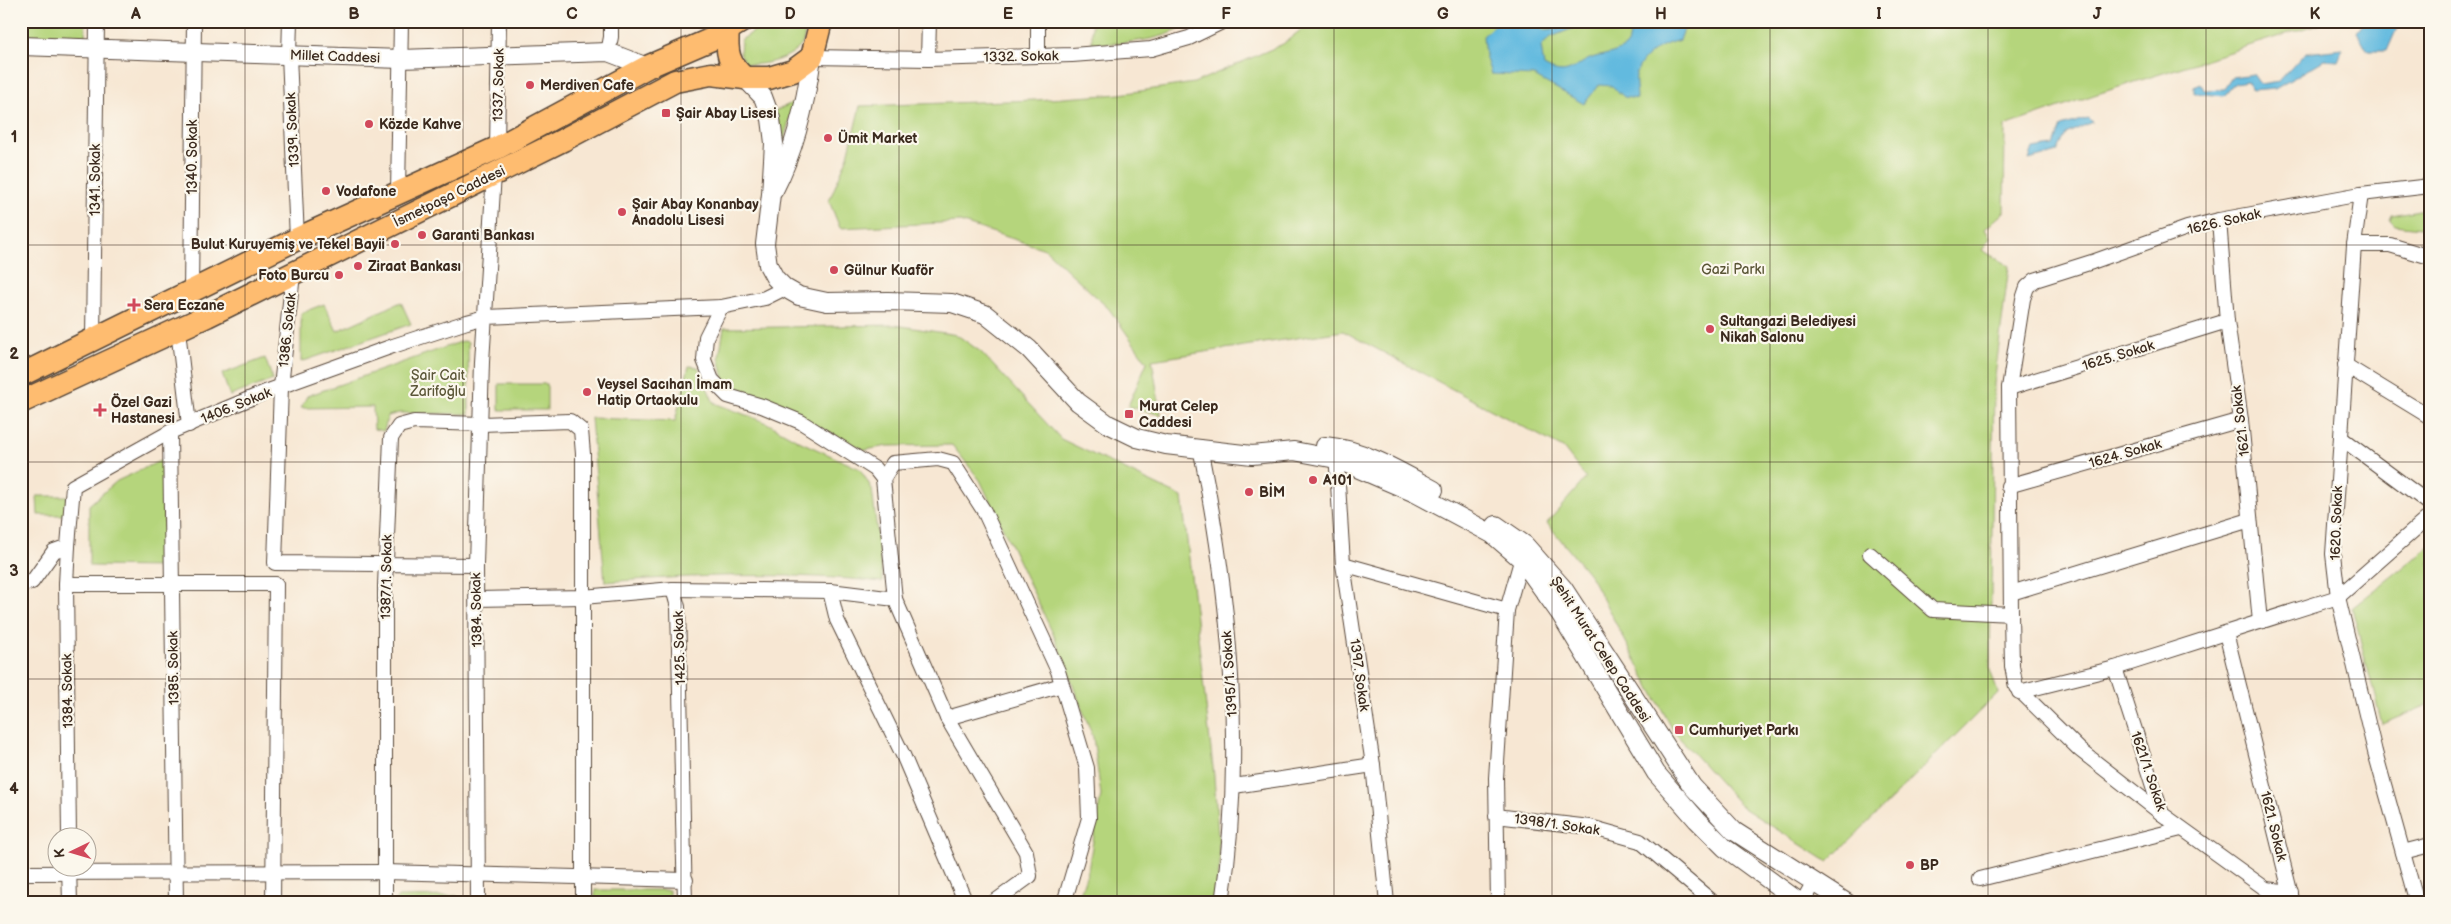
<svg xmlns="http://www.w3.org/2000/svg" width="2451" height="924" font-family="'Balsamiq Sans',sans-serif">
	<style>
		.green { fill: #b5d57c; stroke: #78804d }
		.water { fill: #62badf; stroke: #4e727e }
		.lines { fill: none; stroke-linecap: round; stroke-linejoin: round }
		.minor-casing { stroke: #574639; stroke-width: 16 }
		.tertiary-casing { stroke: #574639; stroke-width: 20 }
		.primary-casing { stroke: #574639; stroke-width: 25 }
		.minor { stroke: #fff; stroke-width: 14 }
		.tertiary { stroke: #fff; stroke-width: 18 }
		.primary { stroke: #febc70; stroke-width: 22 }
		.grid { fill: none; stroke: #3b2a1e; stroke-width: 1; stroke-opacity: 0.55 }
		.poi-dot { fill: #d1495b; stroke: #fbf7ec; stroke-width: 2 }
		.labels { text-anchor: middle; stroke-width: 4.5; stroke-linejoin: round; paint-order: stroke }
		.street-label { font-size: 14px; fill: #3b2a1e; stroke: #fbf7ec }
		.poi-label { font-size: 14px; font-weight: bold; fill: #3b2a1e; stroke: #fbf7ec; text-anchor: start }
		.park-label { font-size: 14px; fill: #5a5536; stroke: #fbf7ec }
		.neatline { fill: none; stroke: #3b2a1e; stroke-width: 2 }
		.grid-label { font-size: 16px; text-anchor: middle; font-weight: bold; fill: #3b2a1e }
	</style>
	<rect width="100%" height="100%" fill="#fbf7ec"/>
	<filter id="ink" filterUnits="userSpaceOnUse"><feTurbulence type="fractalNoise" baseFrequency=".02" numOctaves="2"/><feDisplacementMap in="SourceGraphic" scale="10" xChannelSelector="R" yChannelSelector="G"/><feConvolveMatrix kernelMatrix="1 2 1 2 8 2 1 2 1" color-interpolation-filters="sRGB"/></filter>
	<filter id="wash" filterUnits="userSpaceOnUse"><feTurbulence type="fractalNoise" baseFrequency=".0096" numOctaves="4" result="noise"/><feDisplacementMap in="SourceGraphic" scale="20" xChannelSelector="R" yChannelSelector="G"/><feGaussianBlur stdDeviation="1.12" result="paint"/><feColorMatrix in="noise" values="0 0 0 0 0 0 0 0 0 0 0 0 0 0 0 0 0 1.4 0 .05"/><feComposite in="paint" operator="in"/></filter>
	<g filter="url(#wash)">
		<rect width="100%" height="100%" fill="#f7e7d3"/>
		<g class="green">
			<polygon points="21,21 86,21 85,36 21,35"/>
			<path d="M 769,21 L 806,21 C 805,29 805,38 802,44 C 794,58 759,68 745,63 L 740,53 L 741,40 Z"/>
			<path d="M 1092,21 L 1194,21 C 1164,42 1127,43 1092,44 Z"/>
			<polygon points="1312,21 2327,21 2094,95 2005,126 2004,212 1985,229 1990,238 1982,250 2009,266 1994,384 1990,670 1998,693 1828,862 1742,807 1674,732 1591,577 1547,523 1586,478 1563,448 1343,331 1152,360 1161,415 1128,406 1147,362 1109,309 1045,249 960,222 840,228 829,201 848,156 860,106 1036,100 1120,94 1194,83 1283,44"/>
			<polygon points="794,102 783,143 775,111"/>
			<polygon points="2430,208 2430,229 2395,225 2390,220 2392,215"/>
			<polygon points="401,302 411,324 301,362 301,313 324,304 337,331"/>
			<polygon points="895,325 957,335 981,352 1061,439 1182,497 1214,776 1220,864 1214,903 1077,903 1088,870 1101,795 1093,737 1055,638 980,480 952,445 888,446 865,450 752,393 725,384 719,357 724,328"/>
			<polygon points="463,341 468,342 469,414 399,413 388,416 384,431 374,429 373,407 301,408 307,396"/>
			<polygon points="265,358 273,380 230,396 222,374"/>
			<path d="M 689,366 L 698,367 L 714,403 L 765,422 L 801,442 L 860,469 L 872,489 L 883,582 C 790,572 698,575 605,582 L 591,418 L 675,421 Z"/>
			<rect x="499" y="384" width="48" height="26"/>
			<polygon points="164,459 164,567 89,566 89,505 117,481"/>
			<polygon points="37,496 67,496 67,515 38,515"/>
			<polygon points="2430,546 2430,704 2382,724 2352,608"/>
			<rect x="595" y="890" width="74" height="13"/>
			<polygon points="457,896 464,903 394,903 398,897"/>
		</g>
		<g class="water">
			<path d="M 1505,21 L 1525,21 L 1544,30 L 1560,28 L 1572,21 L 1591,21 L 1551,37 L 1541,46 L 1544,66 C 1570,81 1574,63 1595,57 C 1608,54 1617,53 1628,45 L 1630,34 L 1612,21 L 1685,21 L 1686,24 L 1680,40 C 1662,44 1641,55 1636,75 C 1635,82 1637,92 1637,99 L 1624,97 L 1612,86 L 1599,85 L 1584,104 L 1534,76 L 1491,74 L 1485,56 L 1483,36 L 1496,24 Z"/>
			<polygon points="2365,21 2400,21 2387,51 2368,51 2357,32"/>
			<polygon points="2343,49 2338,61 2324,60 2275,89 2253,91 2247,81 2235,83 2224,96 2194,93 2194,87 2201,84 2204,90 2224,89 2232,77 2253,74 2260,84 2279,81 2305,53"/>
			<polygon points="2088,118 2092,122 2066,134 2057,152 2029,160 2033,149 2054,146 2061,126"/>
		</g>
	</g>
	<g filter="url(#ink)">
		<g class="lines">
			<defs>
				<g id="minor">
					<polyline points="290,21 289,55 297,239"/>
					<polyline points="712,39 714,21"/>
					<polyline points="608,52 611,37 611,21"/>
					<polyline points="1038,56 1038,21"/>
					<polyline points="812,57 928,59 1072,55 1151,49 1189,38 1224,21"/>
					<polyline points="928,59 929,21"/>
					<polyline points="497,148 499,21"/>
					<polyline points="398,192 401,21"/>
					<polyline points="2361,194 2354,245 2333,554 2338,597 2375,752 2417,903"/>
					<polyline points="2219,220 2227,321 2241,420 2260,622"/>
					<polyline points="2354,245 2390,245 2430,257"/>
					<polyline points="293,274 281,387 275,563 476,565"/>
					<polyline points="191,292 194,21"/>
					<polyline points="721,307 706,337 704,360 712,380 728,396 762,406 801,422 875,469 883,479 895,599 947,718 1026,852 1030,876 993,903"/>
					<polyline points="178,330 189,425"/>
					<polyline points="93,338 97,21"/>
					<polyline points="2345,365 2430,417"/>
					<polyline points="2009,388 2227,321"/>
					<polyline points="170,432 176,903"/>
					<polyline points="2341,438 2430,504"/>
					<path d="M 1200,447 C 1230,597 1245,751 1222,903"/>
					<polyline points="1336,452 1343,564 1373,765 1387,903"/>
					<polyline points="883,479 893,463 938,459 953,463 984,511 1058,671 1087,768 1089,818 1064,903"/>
					<polyline points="2008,486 2241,420"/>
					<polyline points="68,546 66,584 69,836"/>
					<polyline points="1870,554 1933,610 2011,614"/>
					<polyline points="1343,564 1507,610"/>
					<polyline points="21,584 32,582 54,551 68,546 73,486 170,432 268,391 393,346 467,322 486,317 721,307 765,298 785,288"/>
					<polyline points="66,584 276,584 273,903"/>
					<polyline points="673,589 830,591 895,599"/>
					<polyline points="830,591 837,620 903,755 966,903"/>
					<polyline points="2011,593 2250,520"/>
					<polyline points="477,599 583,597 673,589 678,607 685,903"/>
					<polyline points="2226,633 2293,903"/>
					<polyline points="2115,668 2162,814 2266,889 2291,892"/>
					<polyline points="2019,692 2115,668 2338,597 2430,516"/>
					<polyline points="947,718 1062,685"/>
					<polyline points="1234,786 1373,765"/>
					<polyline points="2162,814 2080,750 2016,687 2012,666 2011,614 2009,388 2023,299 2027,287 2035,280 2092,262 2187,228 2219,220 2361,194 2430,186"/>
					<polyline points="1496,816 1590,827 1640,841 1714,903"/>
					<polyline points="2403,852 2430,845"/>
					<polyline points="69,866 70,903"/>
					<polyline points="21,873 385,872 686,880"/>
					<polyline points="1980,879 2181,829"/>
					<polyline points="385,903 385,586 391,438 399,426 414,422 482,424 570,421 581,430 583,454 583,903"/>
					<polyline points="478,903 476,565 482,362 494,174"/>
					<polyline points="1498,903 1496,778 1507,610 1523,554"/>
					<polyline points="1802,903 1813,883"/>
				</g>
				<g id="tertiary">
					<polyline points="21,46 401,59 608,52 647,67"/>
					<polyline points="745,78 763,97 771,119 774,143 771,194 765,244 768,265 775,278 785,288 799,296 827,302 888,301 952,303 985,314 1029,349 1078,402 1108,424 1137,438 1166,445 1252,455 1294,451 1336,459 1415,493 1492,534 1521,559 1561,615 1656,773 1697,820 1725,848 1801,903"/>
					<path d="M 774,190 C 795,150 806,102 812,57"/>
					<path d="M 1325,446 C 1363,449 1401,472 1434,490"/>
					<polyline points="1496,525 1525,545 1563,588 1692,786 1734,831 1847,903"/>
				</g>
				<g id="primary">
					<path d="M 728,30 C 726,52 728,64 745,78"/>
					<polyline points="21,375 297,239 497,148 647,67 712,39 742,21"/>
					<polyline points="21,402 207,316 563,140 675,81 711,74 745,78 769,78 793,71 812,57 821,21"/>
				</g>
			</defs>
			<use href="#minor" class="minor-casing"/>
			<use href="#tertiary" class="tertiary-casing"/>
			<use href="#primary" class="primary-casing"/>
			<use href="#minor" class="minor"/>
			<use href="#tertiary" class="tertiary"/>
			<use href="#primary" class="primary"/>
		</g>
	</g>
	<path class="grid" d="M 245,21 L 245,903M 463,21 L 463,903M 681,21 L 681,903M 899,21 L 899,903M 1117,21 L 1117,903M 1334,21 L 1334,903M 1552,21 L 1552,903M 1770,21 L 1770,903M 1988,21 L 1988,903M 2206,21 L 2206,903M 21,245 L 2430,245M 21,462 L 2430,462M 21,679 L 2430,679"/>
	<g class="poi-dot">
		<circle cx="530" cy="85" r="5"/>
		<rect x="661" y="108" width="10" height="10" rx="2.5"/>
		<circle cx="369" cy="124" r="5"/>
		<circle cx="828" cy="138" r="5"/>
		<circle cx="326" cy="191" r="5"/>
		<circle cx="622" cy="212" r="5"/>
		<circle cx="422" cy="235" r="5"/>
		<circle cx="395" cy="244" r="5"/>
		<circle cx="358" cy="266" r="5"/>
		<circle cx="834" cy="270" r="5"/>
		<circle cx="339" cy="275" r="5"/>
		<path d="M131.5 297.5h5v5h5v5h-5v5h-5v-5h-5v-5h5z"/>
		<circle cx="1710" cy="329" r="5"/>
		<circle cx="587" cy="392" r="5"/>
		<path d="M97.5 402.5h5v5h5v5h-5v5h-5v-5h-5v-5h5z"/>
		<rect x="1124" y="409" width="10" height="10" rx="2.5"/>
		<circle cx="1313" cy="480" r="5"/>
		<circle cx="1249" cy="492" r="5"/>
		<rect x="1674" y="725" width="10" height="10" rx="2.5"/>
		<circle cx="1910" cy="865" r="5"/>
	</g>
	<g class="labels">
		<g class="street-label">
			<text transform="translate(335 56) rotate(2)" y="5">Millet Caddesi</text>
			<text transform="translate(1021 56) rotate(-1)" y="5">1332. Sokak</text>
			<text transform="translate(498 85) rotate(-89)" y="5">1337. Sokak</text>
			<text transform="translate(292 130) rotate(-93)" y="5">1339. Sokak</text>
			<text transform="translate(192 157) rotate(-90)" y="5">1340. Sokak</text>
			<text transform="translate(95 180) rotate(-90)" y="5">1341. Sokak</text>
			<text transform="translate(449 196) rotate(-26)" y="5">İsmetpaşa Caddesi</text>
			<text transform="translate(2224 221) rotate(-13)" y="5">1626. Sokak</text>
			<text transform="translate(287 330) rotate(-84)" y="5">1386. Sokak</text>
			<text transform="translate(2118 355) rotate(-17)" y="5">1625. Sokak</text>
			<text transform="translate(236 405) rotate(-22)" y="5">1406. Sokak</text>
			<text transform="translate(2240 421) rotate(-97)" y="5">1621. Sokak</text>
			<text transform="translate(2125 453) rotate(-16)" y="5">1624. Sokak</text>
			<text transform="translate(2336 523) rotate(-88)" y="5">1620. Sokak</text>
			<text transform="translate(386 577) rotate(-89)" y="5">1387/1. Sokak</text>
			<text transform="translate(476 610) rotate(-91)" y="5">1384. Sokak</text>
			<text transform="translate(679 648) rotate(-92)" y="5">1425. Sokak</text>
			<text transform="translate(1601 649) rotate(57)" y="5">Şehit Murat Celep Caddesi</text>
			<text transform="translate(173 668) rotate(-91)" y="5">1385. Sokak</text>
			<text transform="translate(1229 674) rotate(-94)" y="5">1395/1. Sokak</text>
			<text transform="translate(1360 675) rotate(82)" y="5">1397. Sokak</text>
			<text transform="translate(67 691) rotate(-91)" y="5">1384. Sokak</text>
			<text transform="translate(2149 771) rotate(71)" y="5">1621/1. Sokak</text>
			<text transform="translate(1557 824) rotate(8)" y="5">1398/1. Sokak</text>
			<text transform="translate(2274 826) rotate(76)" y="5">1621. Sokak</text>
		</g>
		<g class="poi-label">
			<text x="540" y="90">Merdiven Cafe</text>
			<text x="676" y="118">Şair Abay Lisesi</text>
			<text x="379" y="129">Közde Kahve</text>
			<text x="838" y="143">Ümit Market</text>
			<text x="336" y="196">Vodafone</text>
			<text x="632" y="209">Şair Abay Konanbay<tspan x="632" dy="16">Anadolu Lisesi</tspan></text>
			<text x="432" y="240">Garanti Bankası</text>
			<text x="385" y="249" text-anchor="end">Bulut Kuruyemiş ve Tekel Bayii</text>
			<text x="368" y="271">Ziraat Bankası</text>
			<text x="844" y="275">Gülnur Kuaför</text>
			<text x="329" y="280" text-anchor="end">Foto Burcu</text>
			<text x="144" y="310">Sera Eczane</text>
			<text x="1720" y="326">Sultangazi Belediyesi<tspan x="1720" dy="16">Nikah Salonu</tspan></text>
			<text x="597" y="389">Veysel Sacıhan İmam<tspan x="597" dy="16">Hatip Ortaokulu</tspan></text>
			<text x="111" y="407">Özel Gazi<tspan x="111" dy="16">Hastanesi</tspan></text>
			<text x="1139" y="411">Murat Celep<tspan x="1139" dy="16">Caddesi</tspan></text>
			<text x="1323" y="485">A101</text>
			<text x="1259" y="497">BİM</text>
			<text x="1689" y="735">Cumhuriyet Parkı</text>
			<text x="1920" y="870">BP</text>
		</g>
		<g class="park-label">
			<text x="1733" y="274">Gazi Parkı</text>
			<text x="438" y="380">Şair Cait<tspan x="438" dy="16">Zarifoğlu</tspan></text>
		</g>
	</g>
	<rect width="2451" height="924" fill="none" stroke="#fbf7ec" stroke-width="55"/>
	<g transform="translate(72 852) rotate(265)"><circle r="24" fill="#fbf7ec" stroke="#aea59a"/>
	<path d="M0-4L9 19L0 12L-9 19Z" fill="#d1495b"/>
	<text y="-8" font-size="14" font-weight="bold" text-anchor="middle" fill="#3b2a1e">K</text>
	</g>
	<rect x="28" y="28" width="2396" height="868" class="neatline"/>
	<g class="grid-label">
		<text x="136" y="19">A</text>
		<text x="354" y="19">B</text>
		<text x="572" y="19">C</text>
		<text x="790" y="19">D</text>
		<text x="1008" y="19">E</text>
		<text x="1226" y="19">F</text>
		<text x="1443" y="19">G</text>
		<text x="1661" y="19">H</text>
		<text x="1879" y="19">I</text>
		<text x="2097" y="19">J</text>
		<text x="2315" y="19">K</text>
		<text x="14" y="142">1</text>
		<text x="14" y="359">2</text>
		<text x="14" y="576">3</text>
		<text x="14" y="794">4</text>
	</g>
</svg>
